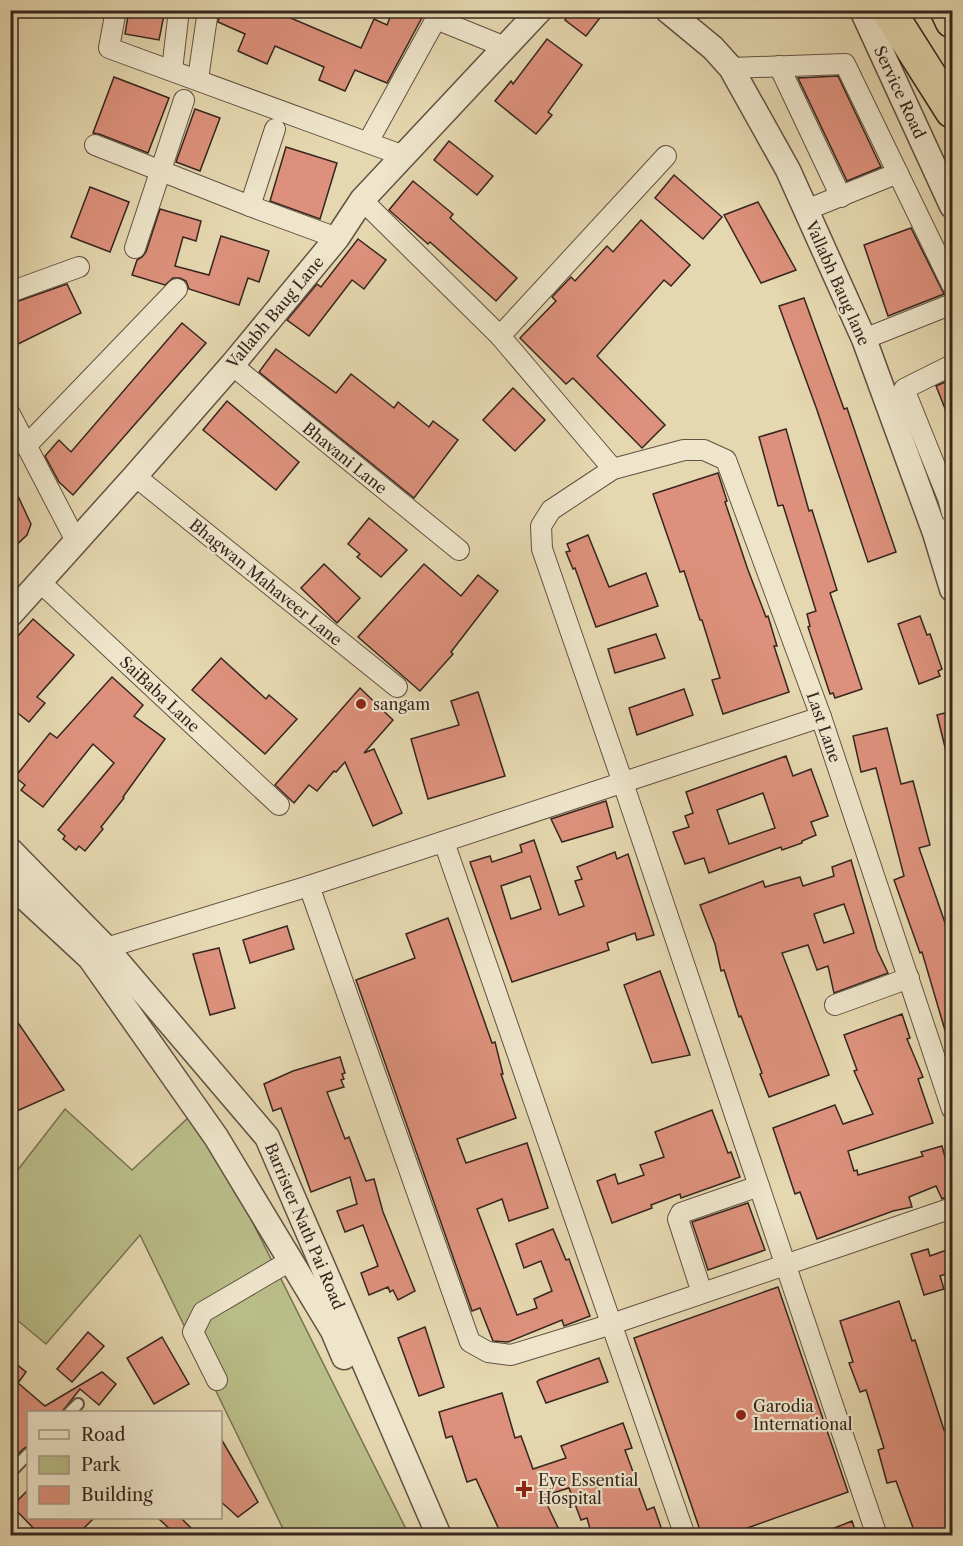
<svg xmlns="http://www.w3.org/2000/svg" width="963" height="1546" font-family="'Libre Caslon Text',serif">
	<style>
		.green { fill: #b9bd88; stroke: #787254; stroke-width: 1.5 }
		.building { fill: #dd917c; stroke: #36261f; stroke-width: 1.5; fill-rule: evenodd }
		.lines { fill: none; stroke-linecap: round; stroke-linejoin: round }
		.service-casing { stroke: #625243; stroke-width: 14 }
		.minor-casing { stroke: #625243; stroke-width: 22 }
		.tertiary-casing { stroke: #625243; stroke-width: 27 }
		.trunk-casing { stroke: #36261f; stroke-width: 36 }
		.service { stroke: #eee5cb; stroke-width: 10 }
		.minor { stroke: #eee5cb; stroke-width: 20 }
		.tertiary { stroke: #eee5cb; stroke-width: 24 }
		.trunk { stroke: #e5d7af; stroke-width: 33 }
		.poi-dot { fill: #8f2418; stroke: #eee5cb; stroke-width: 2 }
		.labels { text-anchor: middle; stroke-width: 4.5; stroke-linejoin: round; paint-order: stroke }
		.street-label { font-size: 16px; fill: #36261f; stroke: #eee5cb }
		.poi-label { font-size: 16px; fill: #36261f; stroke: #eee5cb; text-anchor: start }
	</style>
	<rect width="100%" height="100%" fill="#e5d7af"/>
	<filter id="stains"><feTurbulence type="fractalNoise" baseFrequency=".00333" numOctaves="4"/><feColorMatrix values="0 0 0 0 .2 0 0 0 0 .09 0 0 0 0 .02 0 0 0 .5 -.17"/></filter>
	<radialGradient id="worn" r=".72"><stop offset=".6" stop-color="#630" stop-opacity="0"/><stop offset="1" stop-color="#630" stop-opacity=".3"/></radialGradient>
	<polygon class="green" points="65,1109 132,1170 188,1118 234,1185 409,1535 286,1535 140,1235 46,1344 11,1315 10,1180"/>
	<g class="building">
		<polygon points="129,10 165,10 159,40 125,34"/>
		<polygon points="221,10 272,10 361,48 374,19 387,25 393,10 426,10 387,83 355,70 345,91 319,80 324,67 275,46 267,64 238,51 245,34 218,22"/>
		<polygon points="572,10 606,10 586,36 565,20"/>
		<polygon points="547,39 582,65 548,112 552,115 536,134 495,101 511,81 513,84"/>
		<polygon points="838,76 881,167 847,181 798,78"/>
		<polygon points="114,77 169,98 148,153 99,134 93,133"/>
		<polygon points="195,109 220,118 200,171 176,162"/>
		<polygon points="449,141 493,176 477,195 434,160"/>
		<polygon points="286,147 337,163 320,219 270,201"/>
		<polygon points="674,175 722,217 703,239 655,198"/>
		<polygon points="413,181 453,214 450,218 517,278 496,301 430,242 428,244 389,210"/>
		<polygon points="90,187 129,202 110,252 71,237"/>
		<polygon points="758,202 796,270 761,283 724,215"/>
		<polygon points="160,209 201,221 196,241 183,237 175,266 209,275 221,236 269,251 259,282 248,278 239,305 189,289 186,281 180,278 173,278 165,285 132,275 137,260 142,257 146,252"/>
		<polygon points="641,220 690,265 671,286 664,280 597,356 665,425 642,448 573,378 566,384 520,338 556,301 552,297 571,277 575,281 607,246 613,252"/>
		<polygon points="911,228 944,294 888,316 864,245"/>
		<polygon points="358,239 386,260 364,289 352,280 309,336 287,320 317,284 321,287"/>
		<polygon points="67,284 81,313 10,348 10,304"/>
		<polygon points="804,298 844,409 847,408 896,552 868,562 817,410 779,306"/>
		<polygon points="182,323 206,343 73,495 59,482 45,456 59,440 71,452"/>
		<polygon points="276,349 336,393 351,374 394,408 398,402 429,427 433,421 458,440 414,498 259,372"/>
		<polygon points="952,379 952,426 936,386"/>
		<polygon points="513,388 545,420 515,451 483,420"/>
		<polygon points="227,401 299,462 276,490 203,430"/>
		<polygon points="786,429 809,511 812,510 837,590 830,593 862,689 835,698 833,693 830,694 808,627 810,626 807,614 816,611 783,505 778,506 759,437"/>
		<polygon points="718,473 727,501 725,502 748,570 766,617 768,616 777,646 774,646 789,692 723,714 712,680 720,678 702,620 700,620 684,571 680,572 653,494"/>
		<polygon points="10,479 31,524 27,535 10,551"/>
		<polygon points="369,518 407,550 381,577 357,557 360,554 348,544"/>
		<polygon points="588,535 609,587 646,573 658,606 596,627 575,568 573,569 566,552 570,551 567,544"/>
		<polygon points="324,564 360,598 337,623 301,588"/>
		<polygon points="424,564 461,596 478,575 498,591 451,652 453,654 420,691 358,637"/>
		<polygon points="920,616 927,635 930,634 942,669 938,671 940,676 919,684 898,624"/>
		<polygon points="33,619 74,655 37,697 45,703 29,722 10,707 10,645"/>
		<polygon points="656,634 665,658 615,673 608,649"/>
		<polygon points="221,658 266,699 269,695 297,719 265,754 192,690"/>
		<polygon points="112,677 143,705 134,716 165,739 123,797 124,798 101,827 103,829 85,851 79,846 76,850 63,839 65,836 58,830 114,763 93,744 43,807 21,790 25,785 15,777 50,733 57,738"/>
		<polygon points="360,688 393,720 364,753 374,749 402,813 373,826 345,762 336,772 334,771 317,791 309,785 294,803 275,785"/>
		<polygon points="684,689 693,715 637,735 629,708"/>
		<polygon points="478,692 505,776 428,799 411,739 459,725 451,701"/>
		<polygon points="952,711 952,758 948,759 937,715"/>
		<polygon points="887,728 901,784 913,781 930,845 919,848 952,943 952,1043 949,1044 922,952 920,953 894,880 904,876 876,768 861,772 853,736"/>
		<path d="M 786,756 L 793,776 L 811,769 L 828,816 L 811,822 L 816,835 L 802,841 L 802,843 L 782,850 L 781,847 L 709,873 L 704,858 L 685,864 L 673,832 L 689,827 L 685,816 L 693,813 L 686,792 ZM 763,793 L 775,828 L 729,844 L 717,810 Z"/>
		<polygon points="606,801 613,827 562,842 551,819"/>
		<path d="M 534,840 L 559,915 L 584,906 L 575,881 L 582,879 L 577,867 L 615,852 L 617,859 L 628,854 L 654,935 L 637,940 L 635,933 L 607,943 L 609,950 L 512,982 L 470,862 L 490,856 L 492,862 L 522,852 L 520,845 ZM 530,876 L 541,909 L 511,919 L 501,886 Z"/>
		<path d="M 851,860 L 877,950 L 888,973 L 834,993 L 828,966 L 817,970 L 808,945 L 782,953 L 829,1075 L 769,1097 L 760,1074 L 762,1073 L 741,1016 L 739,1017 L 724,970 L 721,971 L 715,944 L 700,905 L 763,881 L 765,887 L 800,877 L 803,886 L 834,876 L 832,867 ZM 844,904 L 854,933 L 824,943 L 814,914 Z"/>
		<polygon points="448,918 492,1043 495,1042 503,1074 501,1074 516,1118 457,1139 466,1163 527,1143 548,1208 509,1221 502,1199 477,1209 517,1315 537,1308 534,1299 552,1291 541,1261 524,1268 516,1244 553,1229 566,1260 569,1259 590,1316 564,1326 562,1320 508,1342 493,1341 480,1308 472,1311 356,980 415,958 406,934"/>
		<polygon points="287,926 294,949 250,963 243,940"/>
		<polygon points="219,948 235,1008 210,1015 193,954"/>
		<polygon points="660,971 690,1055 652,1063 624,985"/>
		<polygon points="10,1011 64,1090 10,1114"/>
		<polygon points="902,1014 910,1038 907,1039 923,1077 918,1079 933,1123 848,1151 854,1171 857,1170 858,1175 923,1156 921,1152 942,1146 952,1182 952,1194 942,1199 936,1186 909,1197 912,1207 893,1211 817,1239 800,1192 795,1194 773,1128 835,1105 843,1124 873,1114 854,1071 857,1070 844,1035"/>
		<polygon points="340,1057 345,1073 342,1074 344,1079 341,1080 344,1087 327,1092 345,1139 349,1137 366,1181 374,1179 383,1212 415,1291 398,1300 393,1290 390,1292 388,1287 369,1295 361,1273 378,1266 363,1225 345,1232 337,1211 357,1204 350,1177 311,1192 281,1108 273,1111 264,1084 293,1071"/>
		<polygon points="712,1110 728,1153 731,1152 740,1177 681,1198 680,1194 651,1205 652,1208 612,1223 597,1181 615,1174 618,1184 644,1175 640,1165 664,1157 655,1132"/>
		<polygon points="748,1203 765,1250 708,1270 692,1222"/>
		<polygon points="952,1248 952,1272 940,1276 944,1289 924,1295 911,1254 928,1249 930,1256"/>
		<polygon points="778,1287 848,1492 725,1536 702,1536 634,1338"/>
		<polygon points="899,1301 912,1341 915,1340 944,1430 952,1427 952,1536 916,1536 896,1481 887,1483 878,1450 884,1448 866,1390 860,1392 849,1363 853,1362 840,1321"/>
		<polygon points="425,1327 444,1387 419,1396 398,1338"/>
		<polygon points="88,1332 104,1346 72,1382 57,1369"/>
		<polygon points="162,1337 189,1384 154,1404 127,1358"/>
		<polygon points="599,1358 608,1382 546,1403 537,1382 539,1380"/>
		<polygon points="10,1359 26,1372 18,1383 45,1406 102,1372 116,1384 99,1405 80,1389 61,1413 28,1413 28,1446 23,1449 10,1462"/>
		<polygon points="502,1393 515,1438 521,1436 533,1469 566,1458 561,1446 623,1423 632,1448 625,1450 647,1510 654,1507 664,1536 592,1536 587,1518 581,1520 569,1488 543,1496 562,1536 502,1536 476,1479 467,1482 452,1436 446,1438 439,1412"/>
		<polygon points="220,1437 258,1502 238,1517 220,1501"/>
		<polygon points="28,1490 28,1518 94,1518 76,1536 41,1536 12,1506"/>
		<polygon points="158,1518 181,1518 199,1536 177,1536"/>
		<polygon points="852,1521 857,1536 817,1536 817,1535"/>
	</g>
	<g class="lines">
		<defs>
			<g id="service">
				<polyline points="70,1412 78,1404"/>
				<polyline points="10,1473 28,1454"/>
			</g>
			<g id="minor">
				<polyline points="116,10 109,48 404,156"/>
				<polyline points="439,10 436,19 505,47"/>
				<polyline points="779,66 841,197"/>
				<polyline points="731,68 845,64 952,285"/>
				<polyline points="172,70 179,10"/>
				<polyline points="198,79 208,10"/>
				<polyline points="368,142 436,19"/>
				<polyline points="95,145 250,206 337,238"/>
				<polyline points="362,200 500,336 613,469"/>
				<polyline points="250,206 275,129"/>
				<polyline points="806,210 898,173"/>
				<polyline points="135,248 184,100"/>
				<polyline points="10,292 79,267"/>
				<polyline points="500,336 666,156"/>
				<polyline points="864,339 952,304"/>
				<polyline points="232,365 459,550"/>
				<polyline points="952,365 904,389 948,498 952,513"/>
				<polyline points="10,414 76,541"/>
				<polyline points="26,446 177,289"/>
				<polyline points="135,476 397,687"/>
				<polyline points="935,533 952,527"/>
				<polyline points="40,582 279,805"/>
				<polyline points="444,842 685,1536"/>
				<polyline points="309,886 470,1342 488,1352 511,1355 612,1324 952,1208"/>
				<polyline points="94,955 106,948 309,886 821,717"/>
				<polyline points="835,1005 909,978"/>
				<polyline points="702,1293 678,1219 681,1213 759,1186"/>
				<polyline points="217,1380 193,1332 203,1312 290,1261"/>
				<polyline points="877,1536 623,783 542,549 541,526 551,510 613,469 684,450 704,450 726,460 821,717 952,1109"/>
			</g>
			<g id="tertiary">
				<polyline points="667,10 713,48 731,68 788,170 864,339 935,533 952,589"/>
				<polyline points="862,10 952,206"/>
				<polyline points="10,615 135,476 232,365 337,238 362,200 540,10"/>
				<polyline points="10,850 106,948 267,1137 439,1536"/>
				<polyline points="10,884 90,958 216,1137 333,1331 344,1357"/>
			</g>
			<g id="trunk">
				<polyline points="888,10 952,111"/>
				<polyline points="947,10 952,21"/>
			</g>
		</defs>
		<use href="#service" class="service-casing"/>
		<use href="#minor" class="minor-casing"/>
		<use href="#tertiary" class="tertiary-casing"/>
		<use href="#trunk" class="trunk-casing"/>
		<use href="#service" class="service"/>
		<use href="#minor" class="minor"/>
		<use href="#tertiary" class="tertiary"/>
		<use href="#trunk" class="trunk"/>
	</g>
	<g class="poi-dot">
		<circle cx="361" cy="704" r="6"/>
		<circle cx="741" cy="1415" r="6"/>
		<path d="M521 1480h6v6h6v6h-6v6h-6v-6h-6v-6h6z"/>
	</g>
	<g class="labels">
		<g class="street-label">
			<text transform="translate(900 92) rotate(65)" y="6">Service Road</text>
			<text transform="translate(838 283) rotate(66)" y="6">Vallabh Baug lane</text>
			<text transform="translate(275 312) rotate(-50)" y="6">Vallabh Baug Lane</text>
			<text transform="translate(345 458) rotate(39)" y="6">Bhavani Lane</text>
			<text transform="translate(266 582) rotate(39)" y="6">Bhagwan Mahaveer Lane</text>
			<text transform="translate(160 694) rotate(43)" y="6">SaiBaba Lane</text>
			<text transform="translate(824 727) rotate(71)" y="6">Last Lane</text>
			<text transform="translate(305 1226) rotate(67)" y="6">Barrister Nath Pai Road</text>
		</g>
		<g class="poi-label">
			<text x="373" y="710">sangam</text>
			<text x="753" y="1412">Garodia<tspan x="753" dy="18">International</tspan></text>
			<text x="538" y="1486">Eye Essential<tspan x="538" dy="18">Hospital</tspan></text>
		</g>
	</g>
	<rect width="963" height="1546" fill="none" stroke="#e5d7af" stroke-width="36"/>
	<rect x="12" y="12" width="939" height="1522" fill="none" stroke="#36261f" stroke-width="3"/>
	<rect x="18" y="18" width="927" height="1510" fill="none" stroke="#36261f" stroke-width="1.5"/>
	<rect x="27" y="1411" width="195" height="108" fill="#eee5cb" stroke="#a49986" stroke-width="1.5"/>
	<rect x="39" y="1430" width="30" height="9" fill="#eee5cb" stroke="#a49986" stroke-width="1.5"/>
	<text x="81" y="1441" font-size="18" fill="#36261f">Road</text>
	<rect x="39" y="1456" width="30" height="18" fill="#b9bd88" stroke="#a49986" stroke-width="1.5"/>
	<text x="81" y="1471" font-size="18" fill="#36261f">Park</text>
	<rect x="39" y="1486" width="30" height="18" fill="#dd917c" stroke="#a49986" stroke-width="1.5"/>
	<text x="81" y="1501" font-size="18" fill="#36261f">Building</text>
	<rect width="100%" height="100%" filter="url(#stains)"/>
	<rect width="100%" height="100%" fill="url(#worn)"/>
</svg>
